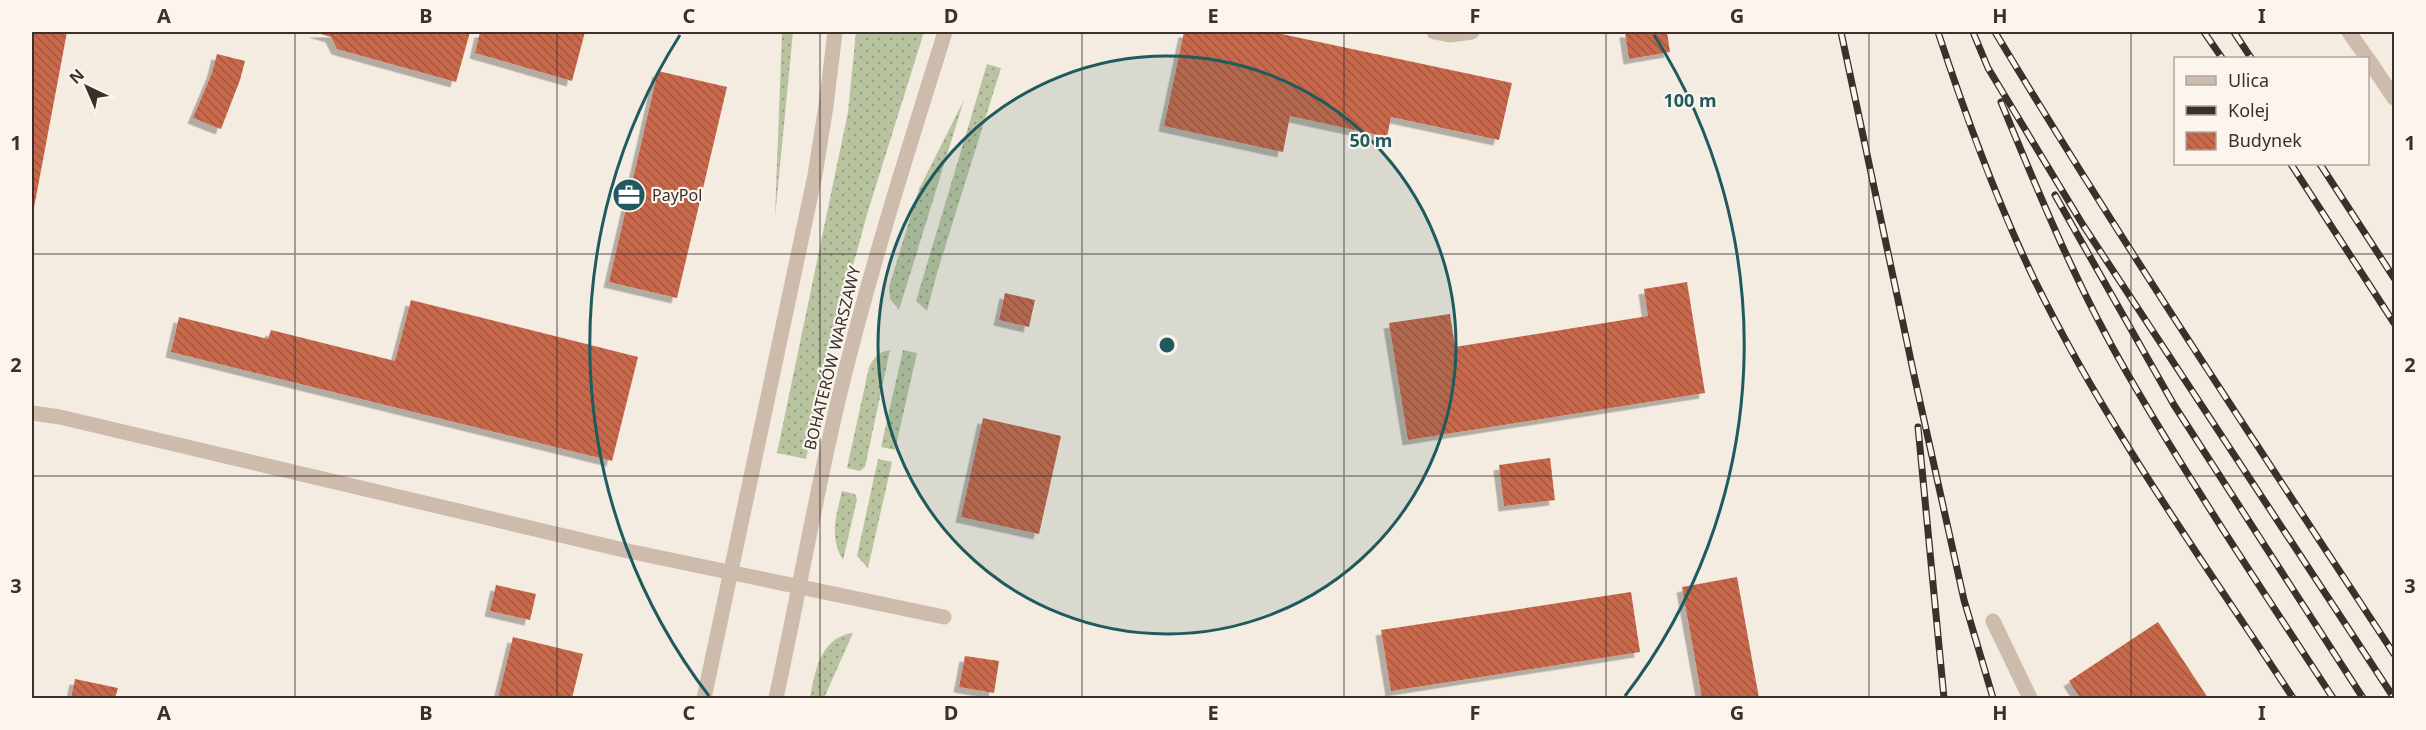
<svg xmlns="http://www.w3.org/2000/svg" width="2426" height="730" font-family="'Noto Sans',sans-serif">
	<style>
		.grass { fill: url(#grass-dots) }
		.building { fill: url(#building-back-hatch); filter: url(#shadow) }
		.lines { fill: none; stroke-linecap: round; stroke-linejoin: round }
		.minor { stroke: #cdbbac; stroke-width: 15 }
		.rail-casing { stroke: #3b302b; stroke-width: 7 }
		.rail { stroke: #fbf5ee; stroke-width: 4.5; stroke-dasharray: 14; stroke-linecap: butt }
		.grid { fill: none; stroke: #3b302b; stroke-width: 1.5; stroke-opacity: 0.55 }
		.ring { fill: none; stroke: #1f5a5e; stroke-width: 3 }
		.labels { text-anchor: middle; stroke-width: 4.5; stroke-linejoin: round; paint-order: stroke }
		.poi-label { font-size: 16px; fill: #3b302b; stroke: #fbf5ee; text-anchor: start }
		.street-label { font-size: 16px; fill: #3b302b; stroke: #fbf5ee }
		.centre { fill: #1f5a5e; stroke: #fbf5ee; stroke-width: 3 }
		.ring-label { font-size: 18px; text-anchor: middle; font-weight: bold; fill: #1f5a5e; stroke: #fbf5ee; stroke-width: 4.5; stroke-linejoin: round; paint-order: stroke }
		.neatline { fill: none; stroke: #3b302b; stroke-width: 2 }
		.grid-label { font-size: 20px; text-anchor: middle; font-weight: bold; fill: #3b302b }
	</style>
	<defs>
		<pattern id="grass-dots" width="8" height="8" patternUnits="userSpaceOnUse" patternTransform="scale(1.5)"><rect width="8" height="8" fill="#b8c4a0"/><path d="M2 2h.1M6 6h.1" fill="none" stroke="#97a083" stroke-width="1.8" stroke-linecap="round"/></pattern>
		<pattern id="building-back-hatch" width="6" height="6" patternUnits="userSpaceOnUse" patternTransform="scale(1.5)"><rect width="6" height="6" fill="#c8694b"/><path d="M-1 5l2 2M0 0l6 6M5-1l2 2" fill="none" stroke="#a4573f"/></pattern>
		<filter id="shadow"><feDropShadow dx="-5.5" dy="5.5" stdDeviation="0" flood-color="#0004"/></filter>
	</defs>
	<rect width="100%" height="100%" fill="#f4ebe1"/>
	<g class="grass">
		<polygon points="782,32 793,32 775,217"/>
		<polygon points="856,32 924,32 868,211 832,342 806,459 777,453 848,112"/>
		<polygon points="987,64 1001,68 937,273 927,311 916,301"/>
		<polygon points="964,100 899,310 890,299 889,287 919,189"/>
		<path d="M 890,350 L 865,467 L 860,471 L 847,468 L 869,367 C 874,357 879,352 890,350 Z"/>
		<polygon points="903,350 917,353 895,450 881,447"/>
		<polygon points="878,459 892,462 868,568 857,556"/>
		<path d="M 842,491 L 855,494 L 857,499 L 843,560 C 829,537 836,516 842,491 Z"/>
		<path d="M 853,633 L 824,698 L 810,698 C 815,672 820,637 853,633 Z"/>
	</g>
	<g class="building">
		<polygon points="32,32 67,32 33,213 32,213"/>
		<polygon points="314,32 470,32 456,82 337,49 331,37"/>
		<polygon points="480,32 585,32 572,81 475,53"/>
		<polygon points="1184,32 1272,32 1512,83 1499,140 1391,117 1387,137 1290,116 1283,152 1164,126"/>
		<polygon points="1625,32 1667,32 1670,52 1629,59"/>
		<polygon points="217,54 245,61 240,80 221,129 193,118 212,73"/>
		<polygon points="658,71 727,87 677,298 609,282"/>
		<polygon points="1687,282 1705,393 1408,440 1389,323 1450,314 1455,347 1648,316 1644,289"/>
		<polygon points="1005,293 1035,300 1029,327 999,320"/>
		<polygon points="411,300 638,357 612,461 171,352 179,317 268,339 271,330 395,361"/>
		<polygon points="983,418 1061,436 1039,534 961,517"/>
		<polygon points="1550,458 1555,500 1504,506 1499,465"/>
		<polygon points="1737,577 1759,698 1702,698 1682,587"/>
		<polygon points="496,585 536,594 530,620 490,611"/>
		<polygon points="1631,592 1640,652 1391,691 1381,630"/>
		<polygon points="2158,622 2208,698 2080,698 2069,681"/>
		<polygon points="513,637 583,654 572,698 498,698"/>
		<polygon points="965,656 999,661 994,693 959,687"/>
		<polygon points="75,679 118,688 115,698 71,698"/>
	</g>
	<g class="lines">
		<g class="minor">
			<polyline points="1434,32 1450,35 1472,32"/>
			<polyline points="2349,32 2367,58"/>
			<polyline points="2368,59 2394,98"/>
			<polyline points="32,413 60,417 628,551 944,617"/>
			<polyline points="1993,621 2030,698"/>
			<polyline points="704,698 815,175 826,106 835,32"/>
			<path d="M 776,698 C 798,598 815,497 839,397 C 869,273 907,153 945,32"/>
		</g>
		<defs>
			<g id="rail">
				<polyline points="1841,32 1914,375 1964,600 1993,698"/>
				<path d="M 1938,32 C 1966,117 1996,200 2035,281 C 2107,428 2204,562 2293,698"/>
				<polyline points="1973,32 1988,68 2083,225 2394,698"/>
				<path d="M 1995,32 C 2122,243 2259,448 2394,654"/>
				<polyline points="2204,32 2222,58"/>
				<polyline points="2234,32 2251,58"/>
				<path d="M 2001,102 C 2039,194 2077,287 2127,373 C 2191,484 2263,591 2333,698"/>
				<polyline points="2291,164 2394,323"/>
				<polyline points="2320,164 2394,278"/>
				<polyline points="2055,195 2174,405 2363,698"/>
				<polyline points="1918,427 1944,698"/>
			</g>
		</defs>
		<use href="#rail" class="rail-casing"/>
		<use href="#rail" class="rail"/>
	</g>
	<path class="grid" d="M 295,32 L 295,698M 557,32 L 557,698M 820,32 L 820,698M 1082,32 L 1082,698M 1344,32 L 1344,698M 1606,32 L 1606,698M 1869,32 L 1869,698M 2131,32 L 2131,698M 32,254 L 2394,254M 32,476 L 2394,476"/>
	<circle cx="1167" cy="345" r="289" fill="#1f5a5e" fill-opacity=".12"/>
	<g class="ring">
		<circle cx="1167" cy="345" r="289"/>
		<path d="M709 696A577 577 0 0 1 680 35M1654 35A577 577 0 0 1 1625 696"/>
	</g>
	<defs>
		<symbol id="office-disc" viewBox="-11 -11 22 22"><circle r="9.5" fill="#1f5a5e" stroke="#fbf5ee"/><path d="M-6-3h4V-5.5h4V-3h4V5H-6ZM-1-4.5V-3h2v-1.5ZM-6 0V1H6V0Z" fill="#fff"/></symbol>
	</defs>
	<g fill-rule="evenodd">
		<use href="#office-disc" x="610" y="176" width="38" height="38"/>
	</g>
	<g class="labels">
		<g class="poi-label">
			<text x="652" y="201">PayPol</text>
		</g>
		<g class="street-label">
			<text transform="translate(832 358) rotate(-76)" y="6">BOHATERÓW WARSZAWY</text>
		</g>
	</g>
	<circle cx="1167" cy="345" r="9" class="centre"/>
	<g class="ring-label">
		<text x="1690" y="107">100 m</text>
		<text x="1371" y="147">50 m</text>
	</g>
	<rect width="2426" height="730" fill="none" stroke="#fbf5ee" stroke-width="66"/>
	<rect x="2174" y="57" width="195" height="108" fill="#fbf5ee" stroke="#aea6a0" stroke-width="1.5"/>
	<rect x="2186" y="76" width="30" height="9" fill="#cdbbac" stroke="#aea6a0" stroke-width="1.5"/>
	<text x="2228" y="87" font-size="18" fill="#3b302b">Ulica</text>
	<rect x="2186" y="106" width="30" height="9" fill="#3b302b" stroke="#aea6a0" stroke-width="1.5"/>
	<text x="2228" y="117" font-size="18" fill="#3b302b">Kolej</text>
	<rect x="2186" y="132" width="30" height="18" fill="url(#building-back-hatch)" stroke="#aea6a0" stroke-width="1.5"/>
	<text x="2228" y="147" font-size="18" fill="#3b302b">Budynek</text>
	<g transform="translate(87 87) rotate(316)" stroke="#fbf5ee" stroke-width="4.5" paint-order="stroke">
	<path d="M0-4.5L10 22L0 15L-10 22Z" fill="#3b302b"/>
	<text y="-9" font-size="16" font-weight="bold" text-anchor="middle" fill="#3b302b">N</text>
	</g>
	<rect x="33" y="33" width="2360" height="664" class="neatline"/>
	<g class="grid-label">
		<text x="164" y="23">A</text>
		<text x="426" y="23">B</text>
		<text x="689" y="23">C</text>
		<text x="951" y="23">D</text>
		<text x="1213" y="23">E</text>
		<text x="1475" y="23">F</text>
		<text x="1737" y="23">G</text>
		<text x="2000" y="23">H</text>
		<text x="2262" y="23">I</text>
		<text x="16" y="150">1</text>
		<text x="2410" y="150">1</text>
		<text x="16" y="372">2</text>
		<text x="2410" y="372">2</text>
		<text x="16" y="593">3</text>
		<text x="2410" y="593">3</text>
		<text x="164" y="720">A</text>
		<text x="426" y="720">B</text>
		<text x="689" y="720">C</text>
		<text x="951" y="720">D</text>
		<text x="1213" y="720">E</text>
		<text x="1475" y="720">F</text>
		<text x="1737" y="720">G</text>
		<text x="2000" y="720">H</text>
		<text x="2262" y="720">I</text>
	</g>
</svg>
